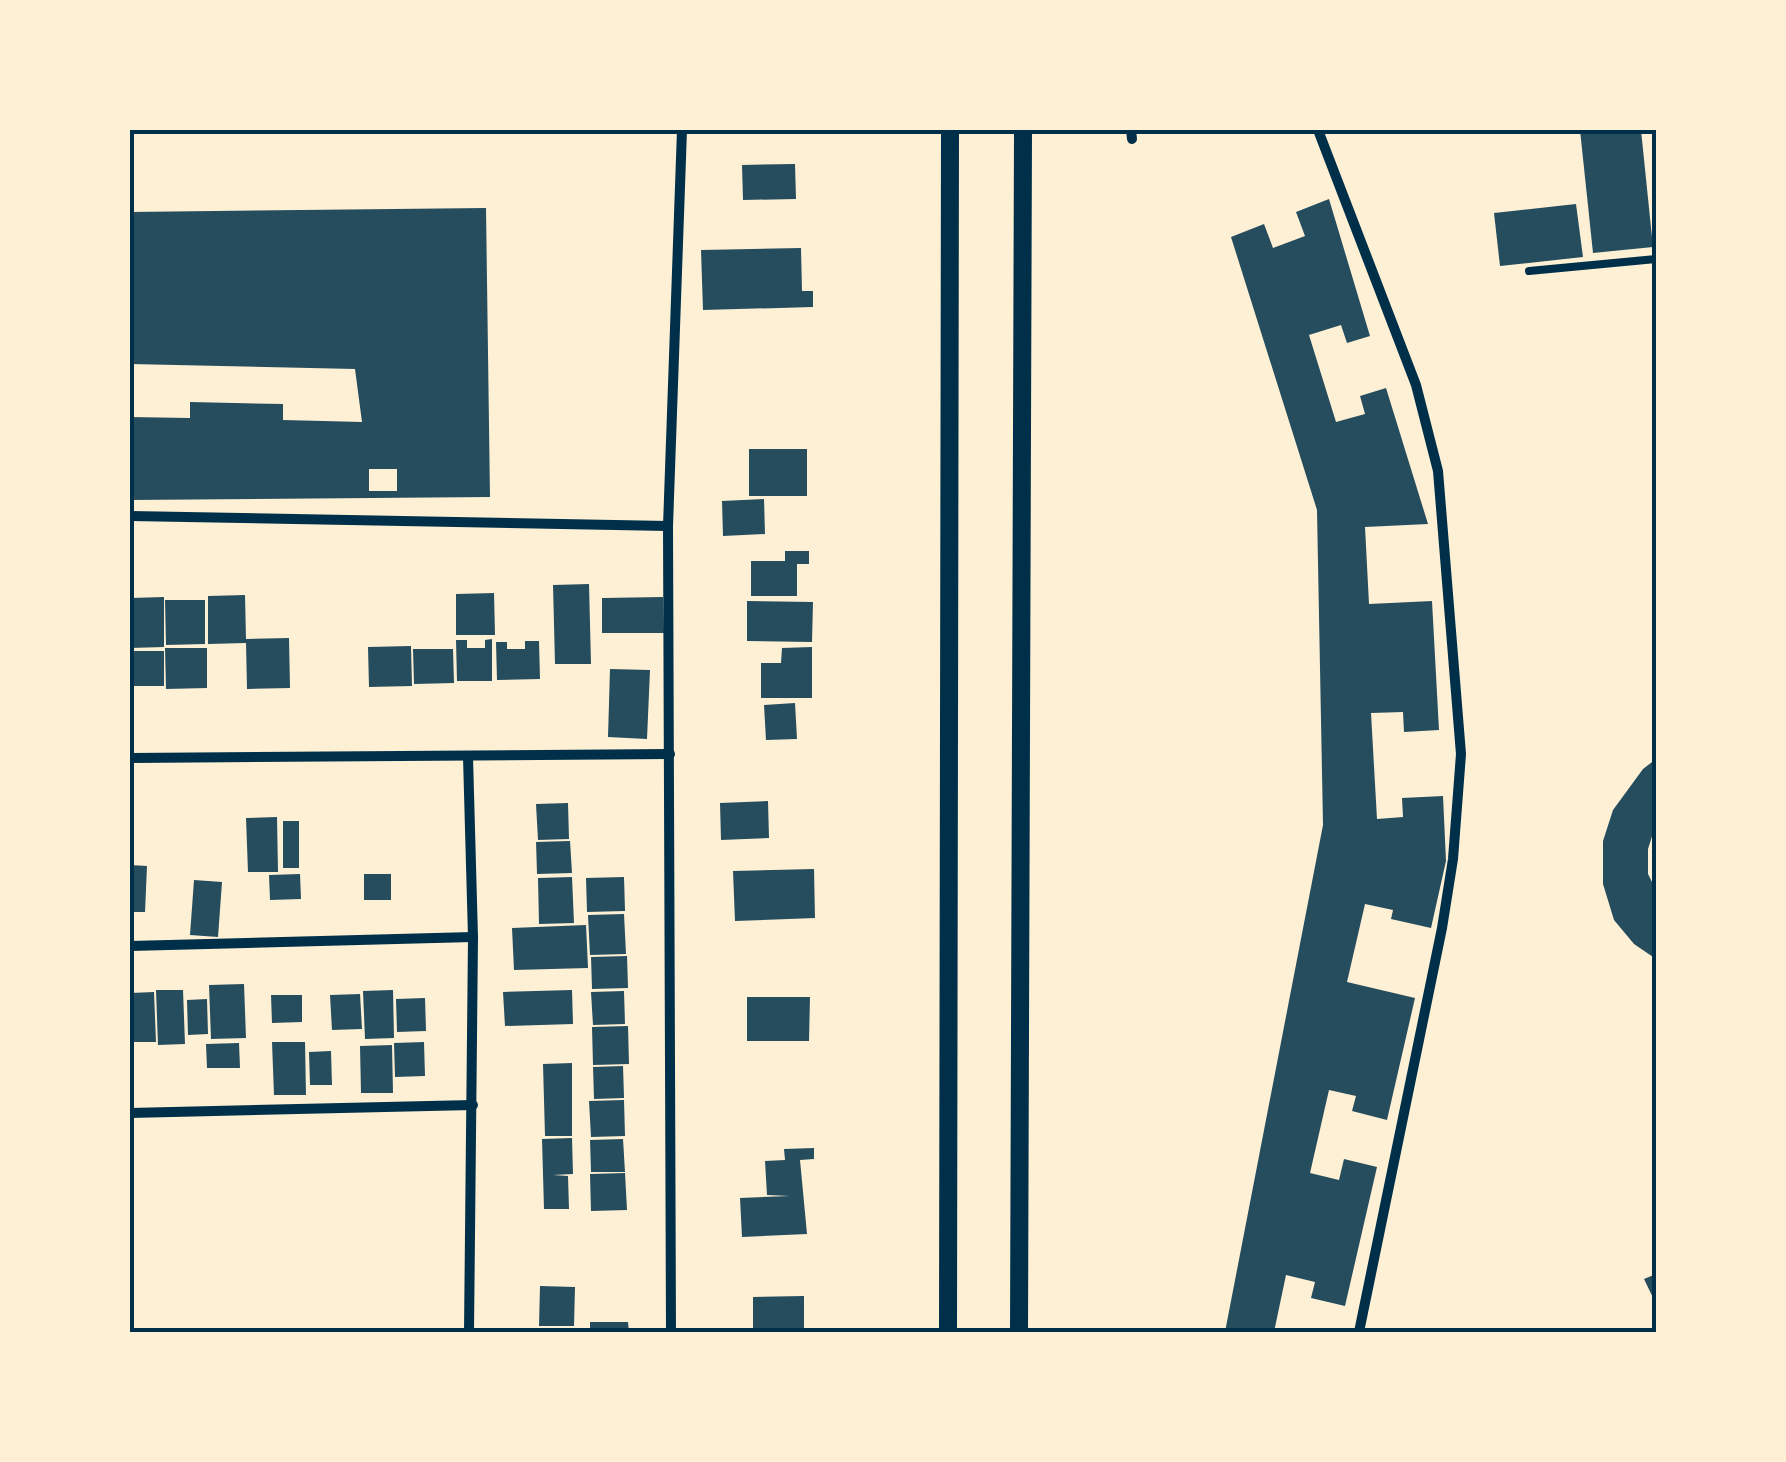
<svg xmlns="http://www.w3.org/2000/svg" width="1786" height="1462" font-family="Signika,sans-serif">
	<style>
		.building { fill: #264d5e; fill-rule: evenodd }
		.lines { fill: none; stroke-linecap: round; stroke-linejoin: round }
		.service { stroke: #003049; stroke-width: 8 }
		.minor { stroke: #003049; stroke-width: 10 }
		.tertiary { stroke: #003049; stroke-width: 18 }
		.neatline { fill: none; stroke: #003049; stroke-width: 4 }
	</style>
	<rect width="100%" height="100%" fill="#fdf0d5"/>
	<g class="building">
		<polygon points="1580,130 1641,130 1653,247 1593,253"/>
		<polygon points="795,164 796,199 743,200 742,165"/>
		<polygon points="1329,199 1370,336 1347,343 1341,325 1309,335 1336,422 1365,414 1360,396 1386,388 1428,524 1365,527 1369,604 1432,601 1439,730 1404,732 1403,712 1371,713 1377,819 1403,817 1402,798 1443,796 1446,861 1431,928 1391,919 1393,910 1365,904 1347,982 1415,998 1387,1120 1352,1111 1356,1096 1329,1090 1310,1173 1339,1180 1344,1159 1377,1167 1345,1306 1311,1298 1315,1282 1286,1275 1274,1332 1225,1332 1323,825 1317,510 1231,237 1264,224 1273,248 1305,236 1296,212"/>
		<polygon points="1576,204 1583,257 1500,266 1494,213"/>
		<path d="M 486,208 L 490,497 L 130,500 L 130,417 L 190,418 L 190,402 L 283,404 L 283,420 L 362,422 L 355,369 L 130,364 L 130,212 ZM 369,469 L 397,469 L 397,491 L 369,491 Z"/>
		<polygon points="801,248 802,291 813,291 813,307 703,310 701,250"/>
		<rect x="749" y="449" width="58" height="47"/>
		<polygon points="764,499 765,534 723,536 722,501"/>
		<polygon points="785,551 809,551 809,564 797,564 797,596 751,596 751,561 785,561"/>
		<polygon points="589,584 591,664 555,664 553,585"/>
		<polygon points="494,593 495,635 456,635 456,594"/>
		<polygon points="245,595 246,639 289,638 290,688 247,689 246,643 208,644 208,596"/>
		<polygon points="164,597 164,647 130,648 130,598"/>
		<polygon points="663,597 664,633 602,633 602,598"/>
		<polygon points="165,600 205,600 205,644 166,645"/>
		<polygon points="747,601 813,602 812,642 747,641"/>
		<polygon points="492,639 492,681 457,681 456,640 467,640 467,648 485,648 485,640"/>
		<polygon points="525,641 539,641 540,679 497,680 496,642 507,642 507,649 525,649"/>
		<polygon points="411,646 412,686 369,687 368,647"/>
		<polygon points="812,647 812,698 761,698 761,663 781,663 782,648"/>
		<polygon points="165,648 207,648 207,688 166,689"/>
		<polygon points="413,649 453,649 454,683 414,684"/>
		<rect x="130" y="651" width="34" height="35"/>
		<polygon points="610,669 650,670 647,739 608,737"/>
		<polygon points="795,703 797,739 766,740 764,705"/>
		<polygon points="1656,759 1656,824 1648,849 1648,874 1656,890 1656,959 1634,944 1614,920 1603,884 1603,841 1613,810 1643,769"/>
		<polygon points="768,801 769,838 721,840 720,803"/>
		<polygon points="568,803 569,839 538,840 536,804"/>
		<polygon points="277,817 278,872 248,872 246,818"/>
		<rect x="283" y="821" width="16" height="47"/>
		<polygon points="570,841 572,873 537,874 536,842"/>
		<polygon points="130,865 147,866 145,912 130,912"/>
		<polygon points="814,869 815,918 735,921 733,871"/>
		<polygon points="300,874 301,899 270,900 269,875"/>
		<rect x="364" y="874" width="27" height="26"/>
		<polygon points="572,877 574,923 539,924 538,878"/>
		<polygon points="624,877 625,911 587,912 586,878"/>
		<polygon points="194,880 222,882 218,937 190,935"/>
		<polygon points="624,914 626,954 590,955 588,915"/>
		<polygon points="586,925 588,968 514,970 512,928"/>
		<polygon points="627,956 628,988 592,989 591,957"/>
		<polygon points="244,984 246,1038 211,1039 209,985"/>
		<polygon points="156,990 183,990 185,1044 158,1045"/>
		<polygon points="393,990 394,1038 365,1039 363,991"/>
		<polygon points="572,990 573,1024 505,1026 503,992"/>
		<polygon points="624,991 625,1024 593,1025 591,992"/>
		<polygon points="154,992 156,1042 130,1042 130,993"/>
		<polygon points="360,994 362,1029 332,1030 330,995"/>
		<polygon points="271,995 302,995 302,1022 272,1023"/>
		<polygon points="747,997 810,997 809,1041 747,1041"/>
		<polygon points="425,998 426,1031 397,1032 396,999"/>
		<polygon points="207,999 208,1034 188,1035 187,1000"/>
		<polygon points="628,1026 629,1064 593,1065 592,1027"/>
		<polygon points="272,1042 305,1042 306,1095 274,1095"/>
		<polygon points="424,1042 425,1076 395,1077 394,1043"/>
		<polygon points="239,1043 240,1068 207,1068 206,1044"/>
		<polygon points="392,1045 393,1093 361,1093 360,1046"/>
		<polygon points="331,1051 332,1085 310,1085 309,1052"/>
		<polygon points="572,1063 572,1136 545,1136 543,1064"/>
		<polygon points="623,1066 624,1098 594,1099 593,1067"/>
		<polygon points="624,1100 625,1136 591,1137 589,1101"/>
		<polygon points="572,1138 573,1174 553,1175 568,1176 569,1209 544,1209 542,1139"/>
		<polygon points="623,1139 625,1172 591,1172 590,1140"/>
		<polygon points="814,1148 814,1159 800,1160 807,1234 742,1237 740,1198 790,1196 767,1195 765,1161 785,1160 784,1149"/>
		<polygon points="625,1173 627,1210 591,1211 590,1174"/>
		<polygon points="1656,1274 1656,1304 1644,1279"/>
		<polygon points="540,1286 575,1287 574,1326 539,1326"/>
		<polygon points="804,1296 804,1332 753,1332 753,1297"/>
		<polygon points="590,1322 628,1322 629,1332 590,1332"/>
	</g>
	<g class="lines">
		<polyline class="service" points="1529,271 1656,259"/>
		<g class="minor">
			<polyline points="1131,130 1132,139"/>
			<polyline points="1318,130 1416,385 1438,471 1461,754 1453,859 1442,928 1359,1332"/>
			<polyline points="130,516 668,526"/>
			<polyline points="468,757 473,937 469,1332"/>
			<polyline points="130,758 670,754"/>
			<polyline points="130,946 473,937"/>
			<polyline points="130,1113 473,1105"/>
			<polyline points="671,1332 668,526 682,130"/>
		</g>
		<g class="tertiary">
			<polyline points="948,1332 950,130"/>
			<polyline points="1019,1332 1023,130"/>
		</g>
	</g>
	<rect width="1786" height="1462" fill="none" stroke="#fdf0d5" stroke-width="265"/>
	<rect x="132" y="132" width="1522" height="1198" class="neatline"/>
</svg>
